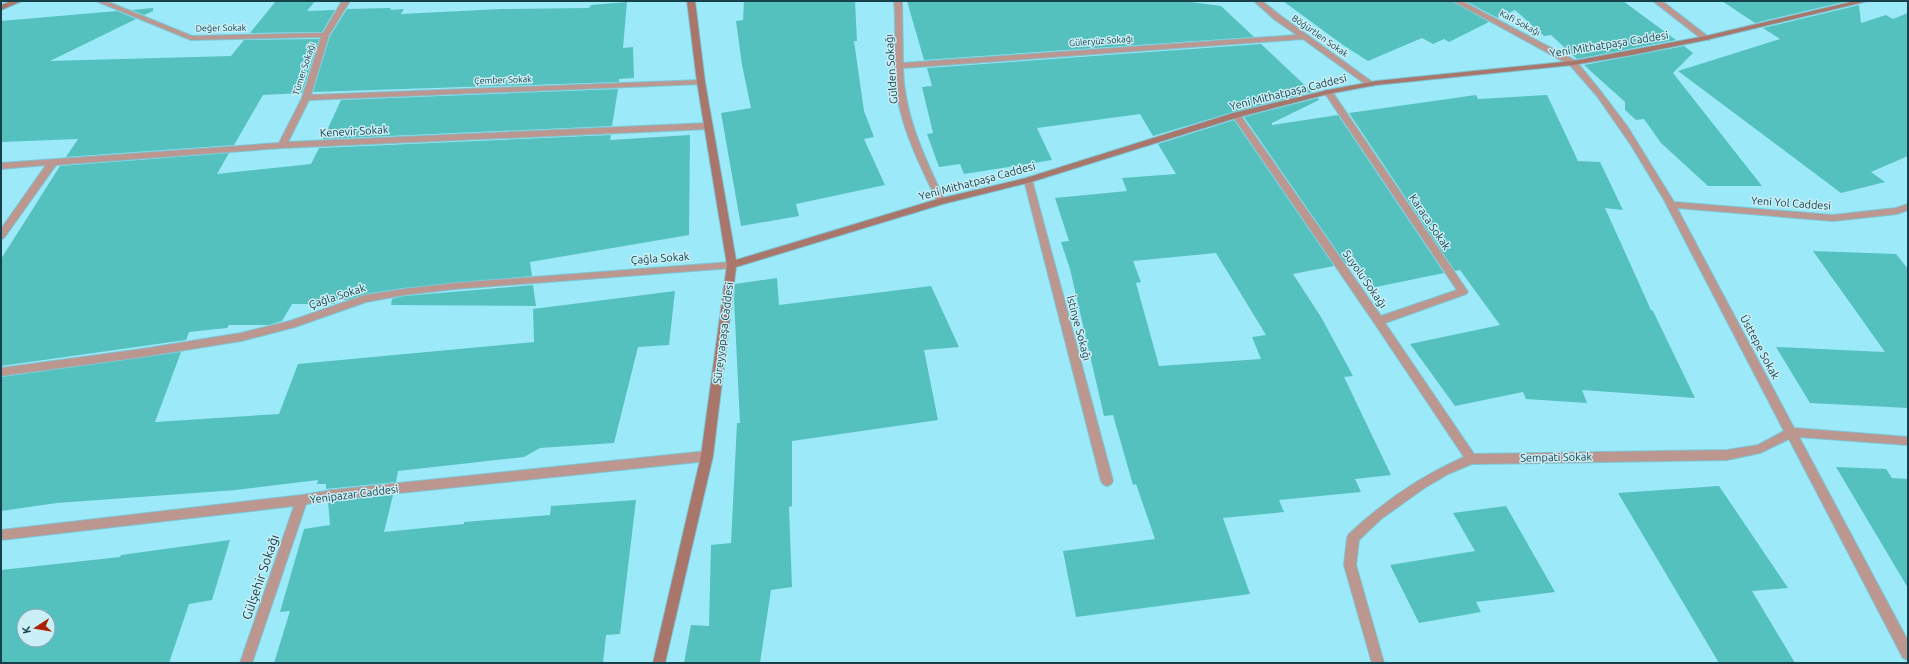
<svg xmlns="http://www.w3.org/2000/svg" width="1909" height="664" font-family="Ubuntu,sans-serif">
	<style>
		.building { fill: #55c1be; fill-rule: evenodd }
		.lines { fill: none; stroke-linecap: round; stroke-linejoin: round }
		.street-casing { stroke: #7fc4d3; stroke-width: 2 }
		.secondary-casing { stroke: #7fc4d3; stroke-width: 2 }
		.street { fill: #bb978f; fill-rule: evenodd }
		.secondary { fill: #a9766b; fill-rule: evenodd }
		.labels { text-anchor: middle; stroke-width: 3; stroke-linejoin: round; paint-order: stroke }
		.far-street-label { font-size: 9px; fill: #16414a; stroke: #cbeff7 }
		.street-label { font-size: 11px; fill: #16414a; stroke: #cbeff7 }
		.near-street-label { font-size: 13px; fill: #16414a; stroke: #cbeff7 }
	</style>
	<rect width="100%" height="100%" fill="#9ce9fa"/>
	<g class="building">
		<polygon points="276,1 315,1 307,11 335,10 322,32 250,33"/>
		<polygon points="744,1 855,1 857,41 854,41 864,111 874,137 864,139 885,185 796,204 799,216 741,226 721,113 751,108 742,65 736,21 743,20"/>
		<polygon points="907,1 1184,1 1221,6 1254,37 924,60"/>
		<polygon points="1283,1 1452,1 1489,22 1449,42 1444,39 1433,44 1422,38 1368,61 1343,45"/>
		<polygon points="1465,1 1623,1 1676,40 1577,59 1551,35 1544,36 1515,10 1498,18"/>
		<polygon points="1722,1 1848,1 1755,23"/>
		<polygon points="627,2 623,48 633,47 634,78 619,79 619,82 313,92 330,36 347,9 391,8 390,10 404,9 401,14 501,9 589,8 591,5"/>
		<polygon points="1859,5 1861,23 1886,15 1893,19 1908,13 1908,156 1871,172 1885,182 1841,193 1678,71 1780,39 1763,28"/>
		<polygon points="153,8 153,11 144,15 132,10"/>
		<polygon points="117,11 136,19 50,61 231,56 244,40 319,39 302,93 263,95 234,145 66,157 78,139 1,142 1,21"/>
		<polygon points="1261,44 1312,92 1233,112 1153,136 1140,114 1037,128 1052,160 964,174 960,164 939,167 927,134 933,133 922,87 932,86 927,68"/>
		<polygon points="1684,46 1693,53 1673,73 1762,186 1708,186 1661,143 1644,119 1636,120 1625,110 1625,102 1584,65"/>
		<polygon points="618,89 612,126 323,139 341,100"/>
		<polygon points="1476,95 1478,99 1547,95 1578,161 1600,162 1623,210 1605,208 1651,310 1653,311 1695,398 1582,390 1587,403 1526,399 1523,392 1455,406 1410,344 1500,325 1460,270 1455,271 1349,113"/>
		<polygon points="1318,98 1319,100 1272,123 1272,125 1338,115 1444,273 1371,288 1352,263 1346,264 1244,117"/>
		<path d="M 1234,120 L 1334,266 L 1293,274 L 1321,317 L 1353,376 L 1344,377 L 1391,475 L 1355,479 L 1361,492 L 1279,500 L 1284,512 L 1223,518 L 1250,594 L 1076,617 L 1063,551 L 1155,539 L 1136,484 L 1133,485 L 1113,415 L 1104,416 L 1070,269 L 1061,242 L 1069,241 L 1055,198 L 1127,191 L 1122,178 L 1176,174 L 1158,144 ZM 1216,253 L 1266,335 L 1252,337 L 1261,359 L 1159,366 L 1136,283 L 1141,282 L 1133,261 Z"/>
		<polygon points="611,135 610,140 690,135 689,235 530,262 532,276 404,288 365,294 347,300 337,300 334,304 292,304 282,321 269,325 229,325 227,328 189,332 186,340 1,366 1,259 60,166 229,153 217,174 311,164 319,148"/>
		<polygon points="1813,251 1896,254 1908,269 1908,408 1810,403 1776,347 1885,352"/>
		<polygon points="777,278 779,305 931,286 959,347 924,350 938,420 792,441 792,506 789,507 792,587 771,590 760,663 684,663 691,625 709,626 711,545 731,543 737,423 740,423 734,299 735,284"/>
		<polygon points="533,285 536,306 391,305 392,299 391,299 404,296"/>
		<polygon points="675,291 669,345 638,347 614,443 540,448 524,457 398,471 396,482 326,489 326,484 317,484 318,480 236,490 57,503 1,511 1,377 181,352 155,422 279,414 298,364 534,342 533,309"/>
		<polygon points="1836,467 1886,469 1892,478 1908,479 1908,588"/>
		<polygon points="1719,486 1788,588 1752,591 1795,663 1719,663 1618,493"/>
		<polygon points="393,495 384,532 464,524 464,522 550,515 551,506 636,500 620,634 606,635 603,663 274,663 290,611 280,612 304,529 330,525 328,502"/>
		<polygon points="1506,506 1555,592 1476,602 1481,612 1419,623 1390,565 1475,551 1453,513"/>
		<path d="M 230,540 L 212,600 L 189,604 L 169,663 L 1,663 L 1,570 L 120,557 L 121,555 ZM 24,616 L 48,616 L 48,640 L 24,640 Z"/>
	</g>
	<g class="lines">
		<defs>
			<g id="street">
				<polygon points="96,1 106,1 192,36 323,33 342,1 350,1 329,35 311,95 701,80 705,82 701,84 309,100 288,142 709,123 713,126 709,129 282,148 56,165 4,238 1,239 1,229 46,165 1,169 1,163 279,143 302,98 321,37 191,40"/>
				<path d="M 894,1 L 902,1 L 903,63 L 1297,35 L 1275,20 L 1254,1 L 1262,1 L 1281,16 L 1375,84 L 1371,86 L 1368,86 L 1303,39 L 903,68 C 904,116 925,158 945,201 L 941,204 L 937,201 C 920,164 900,127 896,86 C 893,58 897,29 894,1 Z"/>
				<path d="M 1453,1 L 1462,1 L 1576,61 L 1602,93 L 1627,126 L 1674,202 L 1833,215 L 1896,208 L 1908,204 L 1908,210 L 1897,214 L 1833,221 L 1677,208 L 1794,428 L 1908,437 L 1908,445 L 1799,437 L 1908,641 L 1908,660 L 1903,658 L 1789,439 L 1760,453 L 1727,460 L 1472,464 L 1448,474 L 1423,489 L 1381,519 L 1359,540 L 1356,565 L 1384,663 L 1372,663 L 1344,565 L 1347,538 L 1349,534 C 1383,502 1421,476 1464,457 L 1375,324 L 1232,115 L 1233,113 L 1239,113 L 1381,316 L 1457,290 L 1324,92 L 1325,90 L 1331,90 L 1468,292 L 1466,294 L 1385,323 L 1474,454 L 1727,450 L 1758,445 L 1784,431 L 1663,198 L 1631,145 L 1597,96 L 1570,65 Z"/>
				<polygon points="1653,1 1662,1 1710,38 1709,40 1703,40"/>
				<polygon points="1028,177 1032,180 1113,481 1111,484 1107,486 1103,484 1101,481 1024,180"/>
				<polygon points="732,262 737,265 732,268 455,289 404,295 366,302 295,327 241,341 142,357 1,376 1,368 142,349 241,333 290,321 365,295 404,289 455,283"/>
				<polygon points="707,451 711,453 713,456 711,459 707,461 332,500 306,504 252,663 240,663 294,506 1,540 1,530 302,495 332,490"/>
			</g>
			<g id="secondary">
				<polygon points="12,1 22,1 1,10 1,5"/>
				<polygon points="687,1 695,1 705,82 736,260 938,199 1026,178 1233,113 1328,90 1376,81 1573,61 1706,36 1855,1 1868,1 1706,40 1632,55 1573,65 1376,85 1328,94 1239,117 1031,182 943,204 736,267 713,456 665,663 653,663 701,456 727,265 697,82"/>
			</g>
		</defs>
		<use href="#street" class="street-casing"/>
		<use href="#secondary" class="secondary-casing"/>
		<use href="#street" class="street"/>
		<use href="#secondary" class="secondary"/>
	</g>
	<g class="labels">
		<g class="far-street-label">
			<text transform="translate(1520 23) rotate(28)" y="3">Kafi Sokağı</text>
			<text transform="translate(221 28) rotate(-1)" y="3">Değer Sokak</text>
			<text transform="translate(1320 36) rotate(35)" y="3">Böğürtlen Sokak</text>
			<text transform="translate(1101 41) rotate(-4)" y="3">Güleryüz Sokağı</text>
			<text transform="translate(304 69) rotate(-72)" y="3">Tümer Sokağı</text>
			<text transform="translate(503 80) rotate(-2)" y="3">Çember Sokak</text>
		</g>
		<g class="street-label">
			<text transform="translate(1609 44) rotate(-9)" y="4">Yeni Mithatpaşa Caddesi</text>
			<text transform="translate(891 69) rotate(-94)" y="4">Gülden Sokağı</text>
			<text transform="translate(1288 92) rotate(-14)" y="4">Yeni Mithatpaşa Caddesi</text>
			<text transform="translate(354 131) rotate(-3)" y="4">Kenevir Sokak</text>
			<text transform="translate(977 181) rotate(-15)" y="4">Yeni Mithatpaşa Caddesi</text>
			<text transform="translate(1791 203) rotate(4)" y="4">Yeni Yol Caddesi</text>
			<text transform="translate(1430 222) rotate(56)" y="4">Karaca Sokak</text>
			<text transform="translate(660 258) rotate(-4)" y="4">Çağla Sokak</text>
			<text transform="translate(1365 279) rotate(55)" y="4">Suyolu Sokağı</text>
			<text transform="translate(337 296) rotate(-18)" y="4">Çağla Sokak</text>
			<text transform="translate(1079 328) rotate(75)" y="4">İstinye Sokağı</text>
			<text transform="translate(723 333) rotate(-83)" y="4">Süreyyapaşa Caddesi</text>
			<text transform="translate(1760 347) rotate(62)" y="4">Üsttepe Sokak</text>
			<text transform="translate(1556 457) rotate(-1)" y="4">Sempati Sokak</text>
			<text transform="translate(354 494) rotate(-7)" y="4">Yenipazar Caddesi</text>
		</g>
		<g class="near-street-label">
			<text transform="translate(260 577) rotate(-71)" y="5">Gülşehir Sokağı</text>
		</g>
	</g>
	<rect width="1909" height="664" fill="none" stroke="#16414a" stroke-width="4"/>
	<g transform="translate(36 628) rotate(258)"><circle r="19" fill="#cbeff7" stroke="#83a9b2"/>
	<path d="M0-3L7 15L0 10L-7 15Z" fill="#ae2000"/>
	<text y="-6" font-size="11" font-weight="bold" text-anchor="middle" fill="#16414a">K</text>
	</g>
</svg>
